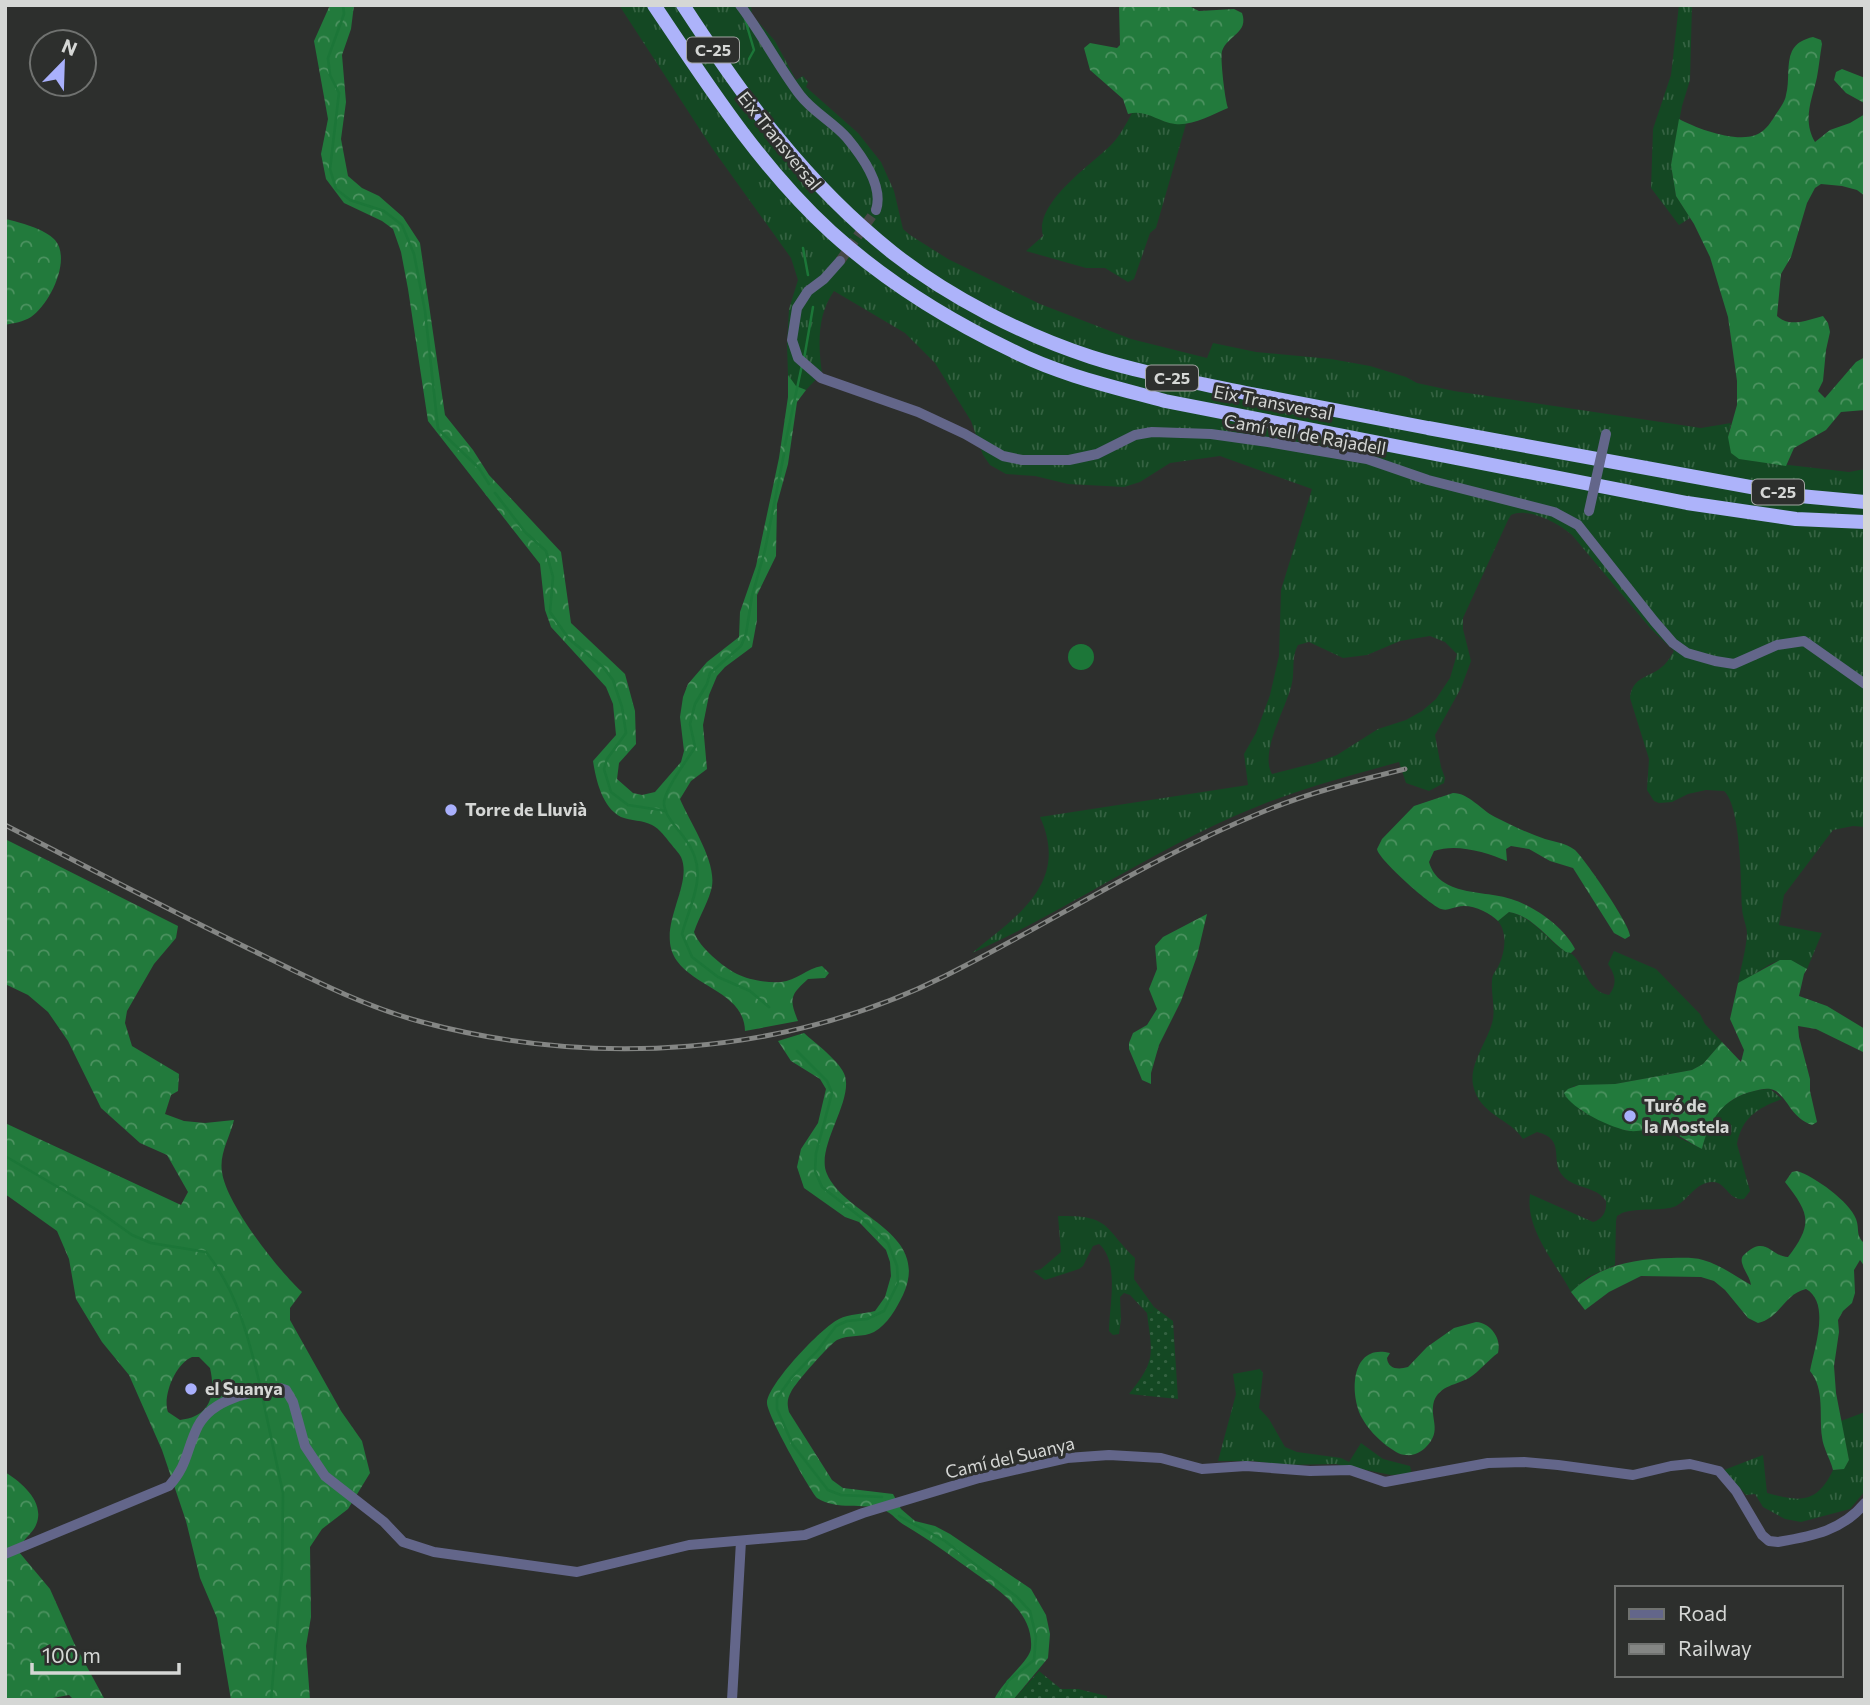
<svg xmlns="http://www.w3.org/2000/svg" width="1870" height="1705" font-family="Commissioner,sans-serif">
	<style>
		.grass { fill: url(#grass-tufts); fill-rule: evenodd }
		.forest { fill: url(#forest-crowns); fill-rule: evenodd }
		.garden { fill: url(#garden-dots) }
		.water { fill: #1c7638 }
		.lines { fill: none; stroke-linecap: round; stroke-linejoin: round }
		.stream { stroke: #1c7638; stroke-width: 2.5 }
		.minor-tunnel { stroke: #464846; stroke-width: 10; stroke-dasharray: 10 5; stroke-linecap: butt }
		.minor { stroke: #63668a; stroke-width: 10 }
		.highway { stroke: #adb3fa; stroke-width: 14 }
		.rail-casing { stroke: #848684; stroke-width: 5 }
		.rail { stroke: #2d2f2d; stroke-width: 2.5; stroke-dasharray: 8; stroke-linecap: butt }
		.minor-bridge { stroke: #63668a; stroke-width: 10 }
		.poi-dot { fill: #a9b0fc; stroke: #2d2f2d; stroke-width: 2.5 }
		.labels { text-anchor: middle; stroke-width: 6; stroke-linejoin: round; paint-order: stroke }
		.shield { fill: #2d2f2d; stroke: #a3a5a3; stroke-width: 2 }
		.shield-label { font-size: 16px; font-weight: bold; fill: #d5d7d5 }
		.street-label { font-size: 18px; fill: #d5d7d5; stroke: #2d2f2d }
		.poi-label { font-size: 18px; font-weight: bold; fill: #d5d7d5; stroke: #2d2f2d; text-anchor: start }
	</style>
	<defs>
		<pattern id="grass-tufts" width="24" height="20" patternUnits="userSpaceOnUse" patternTransform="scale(1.75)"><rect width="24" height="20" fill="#144823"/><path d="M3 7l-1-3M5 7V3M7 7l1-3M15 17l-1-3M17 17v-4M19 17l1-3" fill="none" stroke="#356242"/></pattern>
		<pattern id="forest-crowns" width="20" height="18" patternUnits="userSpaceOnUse" patternTransform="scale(1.75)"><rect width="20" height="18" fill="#227a3c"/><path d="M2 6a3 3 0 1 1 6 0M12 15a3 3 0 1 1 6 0" fill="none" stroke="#4c9260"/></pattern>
		<pattern id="garden-dots" width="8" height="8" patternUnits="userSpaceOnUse" patternTransform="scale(1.75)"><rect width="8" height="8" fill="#144823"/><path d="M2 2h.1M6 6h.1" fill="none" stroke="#356242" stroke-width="1.8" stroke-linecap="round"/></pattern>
	</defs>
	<rect width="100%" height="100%" fill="#2d2f2d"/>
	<g class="grass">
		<path d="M 619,5 L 751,5 L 752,15 L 775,41 L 796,80 L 803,76 L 808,82 L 806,87 L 858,133 L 881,162 L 894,191 L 903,229 L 910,235 L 948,259 L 1040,304 L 1131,339 L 1207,358 L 1213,343 L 1256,352 L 1331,359 L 1370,366 L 1406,377 L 1417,383 L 1454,391 L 1701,428 L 1731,423 L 1728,437 L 1754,461 L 1849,472 L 1865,469 L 1865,827 L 1853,826 L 1833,830 L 1784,895 L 1779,925 L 1822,933 L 1807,969 C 1775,948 1767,971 1738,983 C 1741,967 1746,950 1747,934 C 1747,925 1742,917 1742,907 C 1741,883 1741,806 1724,791 L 1706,790 L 1688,794 L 1672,802 L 1659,803 L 1654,801 L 1647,790 L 1649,759 L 1630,698 C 1632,676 1650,678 1663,666 C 1667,663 1671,656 1674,651 L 1651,629 L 1572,535 C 1559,523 1528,507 1511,515 L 1508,520 L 1463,618 L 1463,629 L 1471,661 L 1461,688 L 1435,735 L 1441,767 L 1445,778 L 1444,783 L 1429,791 L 1406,783 L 1399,762 C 1353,775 1306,787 1261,805 C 1161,844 1071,909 972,953 C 1017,916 1070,883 1040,817 L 1248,785 L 1244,754 L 1256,733 L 1270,695 L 1279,656 L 1281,590 L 1312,489 L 1220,456 L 1170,463 L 1140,482 L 1124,487 L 1068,484 L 1035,476 L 1006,474 L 990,465 L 983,455 L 971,421 L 935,363 L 905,333 L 834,291 C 817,315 818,345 822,373 L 806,390 L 796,387 L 788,375 L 787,344 L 789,309 L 798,280 L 791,258 L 712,148 ZM 1430,636 L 1445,642 L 1457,654 L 1450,678 L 1436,699 L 1422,711 L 1406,720 L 1378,729 L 1337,755 L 1315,763 L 1272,774 C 1259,752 1287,707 1292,683 C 1295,669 1291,658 1298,645 L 1309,642 L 1343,658 L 1367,655 L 1400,641 Z"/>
		<polygon points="1679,5 1692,5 1690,80 1682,106 1671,165 1676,196 1690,218 1679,225 1651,188 1653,129 1671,75"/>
		<path d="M 1141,111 L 1166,122 L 1186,124 L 1156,228 L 1150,233 L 1134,279 L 1128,282 L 1105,268 L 1086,268 L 1026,251 L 1043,236 C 1034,203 1091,165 1111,145 C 1120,136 1126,124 1132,113 Z"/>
		<path d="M 1509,912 C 1530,916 1543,934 1559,947 C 1563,951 1569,951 1573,955 C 1586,968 1587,991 1609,995 C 1618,983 1615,975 1608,964 L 1614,951 L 1656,969 L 1700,1014 L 1705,1024 L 1722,1042 L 1703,1064 L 1692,1070 L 1615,1084 L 1573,1086 L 1580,1110 L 1627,1131 L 1661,1129 L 1702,1149 C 1704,1142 1705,1134 1708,1127 C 1719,1104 1744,1089 1770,1089 L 1782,1099 C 1758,1108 1742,1117 1737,1144 L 1750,1191 L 1744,1199 C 1728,1201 1726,1181 1712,1182 C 1695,1183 1689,1199 1676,1206 C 1663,1212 1638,1207 1622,1213 L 1617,1216 L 1616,1221 L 1615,1265 L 1588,1277 L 1571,1292 C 1555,1262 1525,1229 1530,1194 L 1593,1222 C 1603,1219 1607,1211 1606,1201 C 1597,1186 1574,1189 1563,1176 C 1549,1161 1567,1139 1537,1132 L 1523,1139 C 1511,1119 1479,1115 1473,1085 C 1469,1063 1489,1040 1493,1019 C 1495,1006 1491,994 1492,981 C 1492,975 1495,972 1498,967 C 1505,953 1508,933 1498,921 Z"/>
		<path d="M 1058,1216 C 1111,1215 1103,1227 1135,1258 L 1134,1279 L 1154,1307 L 1153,1312 L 1147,1313 L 1130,1295 L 1124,1293 L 1120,1297 L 1121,1319 L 1119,1334 L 1113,1335 L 1109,1331 C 1109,1307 1120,1262 1099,1244 L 1093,1246 L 1083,1266 L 1079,1269 L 1045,1280 L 1033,1271 L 1041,1269 L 1061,1252 Z"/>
		<polygon points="1260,1369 1263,1373 1259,1408 1269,1419 1285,1447 1297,1452 1341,1458 1349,1462 1361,1443 1383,1459 1410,1466 1412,1474 1391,1475 1336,1464 1283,1465 1253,1461 1218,1461 1236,1394 1233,1374"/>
		<path d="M 1865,1412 L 1865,1491 L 1850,1509 L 1801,1522 L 1785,1519 L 1763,1507 L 1755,1494 L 1746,1495 L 1724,1470 L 1763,1455 L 1767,1493 C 1800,1502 1817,1504 1833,1470 C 1840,1471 1846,1467 1849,1460 L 1841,1421 Z"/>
	</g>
	<g class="forest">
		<path d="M 330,5 L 354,5 L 351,29 L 342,55 L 346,102 L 341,139 L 348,176 L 362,188 L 379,196 L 403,217 L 420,243 L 445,415 L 473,450 L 489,475 L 561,552 L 571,623 L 625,674 L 635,711 L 636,744 L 619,763 L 617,779 L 633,793 L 642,795 L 655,792 L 681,762 L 684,751 L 680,717 L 683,697 L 688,684 L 707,662 L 739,637 L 740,612 L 756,566 L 779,458 L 788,397 L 788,375 L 796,386 L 806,390 L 797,402 L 788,464 L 777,504 L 776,556 L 757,595 L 757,620 L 752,647 L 725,667 L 717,676 L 709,695 L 703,725 L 707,769 L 691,781 L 680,799 C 690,823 716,860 712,886 C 710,899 699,917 694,932 C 699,947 723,967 737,974 C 749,980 768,983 781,982 C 796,981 807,968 822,966 L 829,973 L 825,978 L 808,979 C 790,995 789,999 798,1021 L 745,1031 C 744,993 698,989 677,961 C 654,929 694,886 681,857 C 679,853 674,848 671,844 C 666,838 660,829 652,825 C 643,820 631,821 621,817 C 602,807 596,780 593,761 L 616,735 L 613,704 L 606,687 L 551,627 L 545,610 L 540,564 L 428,421 L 408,289 L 401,252 L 393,229 L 382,221 L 344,203 L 326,179 L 321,154 L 328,119 L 314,41 Z"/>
		<path d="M 1119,5 L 1187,5 L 1199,11 L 1234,9 L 1242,13 C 1249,33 1228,35 1222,51 C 1220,58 1225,100 1228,108 C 1211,115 1193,126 1175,124 C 1157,122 1147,109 1128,114 L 1123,99 L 1090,70 L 1084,48 L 1090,43 L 1117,48 L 1120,45 Z"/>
		<path d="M 1813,37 L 1821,40 L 1822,44 C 1820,55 1819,66 1817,77 C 1812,100 1802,120 1815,142 L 1830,130 L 1850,123 L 1865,114 L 1865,196 L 1857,190 L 1842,186 L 1821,184 L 1815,188 L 1807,203 L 1791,257 L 1781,274 L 1777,316 C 1790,328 1808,320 1823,316 L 1828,323 L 1830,332 L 1826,350 L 1823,381 L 1818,391 L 1825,398 L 1856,362 L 1865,357 L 1865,410 L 1841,412 L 1826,430 L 1794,448 L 1786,466 L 1739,459 L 1731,453 L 1728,437 L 1737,405 L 1737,381 L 1728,317 L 1710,257 L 1694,224 L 1676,196 L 1671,165 L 1679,119 C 1698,129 1738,144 1758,134 C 1766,130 1772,121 1776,114 C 1780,108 1785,102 1786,95 C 1790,81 1786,64 1792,51 C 1796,43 1804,39 1813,37 Z"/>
		<polygon points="1842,69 1865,78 1865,112 1864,103 1846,93 1834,80 1836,72"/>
		<path d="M 5,219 C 19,222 45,229 55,240 C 72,260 49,305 31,317 C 23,322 14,323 5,325 Z"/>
		<path d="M 1453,793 C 1469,793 1481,810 1495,817 C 1511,825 1527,833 1545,839 C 1555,842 1566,843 1575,850 C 1584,858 1631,926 1630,936 L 1625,939 L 1614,933 L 1573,868 L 1550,861 L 1529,849 L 1511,846 L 1506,849 L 1507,861 C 1486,852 1456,843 1434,851 L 1429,862 C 1439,897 1485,890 1511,899 C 1534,906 1564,927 1575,949 L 1571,953 L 1566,952 C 1547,939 1533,916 1509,912 L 1498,921 C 1489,912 1470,903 1457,907 C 1451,908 1448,911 1441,909 C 1430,905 1378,859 1377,849 L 1382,839 L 1414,806 Z"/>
		<path d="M 5,839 L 178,926 L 176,938 L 154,964 L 127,1011 L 125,1023 L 132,1046 L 179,1074 L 178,1091 L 171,1095 L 165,1114 L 184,1121 L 205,1123 L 234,1120 C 230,1137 219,1154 222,1172 C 226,1204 279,1271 302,1292 L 290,1308 L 290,1320 L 341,1411 L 362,1441 L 370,1473 L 348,1509 L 322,1529 L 310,1547 L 311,1617 L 306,1646 L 310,1700 L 231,1700 L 217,1618 L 200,1578 L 186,1521 L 162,1450 L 129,1375 L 102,1342 L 76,1299 L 69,1259 L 57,1231 L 5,1194 L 5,1123 L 181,1205 L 188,1192 L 167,1155 L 140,1143 L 101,1108 L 68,1041 L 48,1012 L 28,995 L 5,984 ZM 192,1357 L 199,1357 L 210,1368 C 216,1394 211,1417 180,1420 L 168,1412 C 162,1396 176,1363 192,1357 Z"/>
		<polygon points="1207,914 1197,956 1181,1001 1159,1045 1151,1073 1151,1084 1142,1080 1140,1075 1129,1049 1129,1043 1133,1033 1147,1025 1157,1009 1149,989 1157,969 1155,946 1163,937"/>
		<path d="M 1780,960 L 1791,960 L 1807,969 L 1804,974 L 1799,996 L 1827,1006 L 1865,1029 L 1865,1053 L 1816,1029 L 1798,1026 L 1799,1037 L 1810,1079 L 1810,1091 L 1817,1122 L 1812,1125 C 1790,1116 1791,1103 1776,1091 C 1769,1087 1761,1089 1754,1091 C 1723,1098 1709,1120 1702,1149 C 1689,1143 1676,1132 1663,1129 C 1652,1127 1641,1132 1630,1131 C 1613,1129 1571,1109 1564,1093 L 1568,1089 L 1579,1085 L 1615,1084 L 1692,1070 L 1703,1064 L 1722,1042 L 1741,1062 L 1744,1050 L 1730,1019 L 1738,983 Z"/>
		<path d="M 804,1033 C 815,1043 841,1062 845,1076 C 853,1102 815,1148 827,1174 C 846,1217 932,1232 903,1295 C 896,1309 888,1324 874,1332 C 863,1338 849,1334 837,1340 C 829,1345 796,1382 791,1392 C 787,1399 787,1404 789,1412 L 832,1480 L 843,1488 L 893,1494 L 901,1509 L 915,1521 L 935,1526 L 950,1534 L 1031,1589 L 1046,1615 L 1050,1634 L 1048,1658 L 1013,1700 L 994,1700 C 1002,1681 1030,1661 1031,1648 C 1034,1610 994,1587 968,1568 C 947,1553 928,1539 906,1526 C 898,1522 892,1513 884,1510 C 862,1502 838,1511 817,1498 C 808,1487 767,1415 767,1403 C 767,1385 822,1327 839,1319 C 849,1314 864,1314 875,1311 L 885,1297 L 891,1276 L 890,1262 L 886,1250 L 859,1222 L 845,1217 L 804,1188 L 797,1167 L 801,1149 L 818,1123 L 826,1089 L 820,1079 L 791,1061 L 778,1041 Z"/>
		<path d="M 1797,1171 C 1814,1176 1850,1202 1856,1219 C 1860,1230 1855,1235 1865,1244 L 1865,1267 L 1860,1260 L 1854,1270 L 1855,1293 L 1852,1303 L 1843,1311 L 1838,1320 L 1839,1332 L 1834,1366 L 1836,1393 L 1849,1460 L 1844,1469 L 1833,1470 C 1830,1458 1823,1448 1822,1437 C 1819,1416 1825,1389 1810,1371 C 1814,1349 1831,1303 1806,1289 C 1784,1294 1780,1318 1758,1323 L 1748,1318 L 1725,1290 L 1714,1281 L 1701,1277 L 1641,1276 L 1609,1292 L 1585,1310 L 1571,1292 C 1600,1265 1633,1259 1671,1258 C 1681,1258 1693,1257 1703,1260 C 1721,1265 1735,1276 1751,1285 C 1750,1277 1744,1271 1742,1263 C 1741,1258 1742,1256 1746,1253 C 1766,1235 1772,1257 1788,1257 C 1814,1223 1809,1213 1785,1182 L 1792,1172 Z"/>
		<path d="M 1476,1322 C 1491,1323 1502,1339 1498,1353 C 1488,1360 1480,1371 1469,1378 C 1457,1385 1440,1385 1434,1401 C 1429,1419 1443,1430 1426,1447 C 1421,1452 1414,1456 1406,1455 C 1399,1455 1393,1450 1387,1446 C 1377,1438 1368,1429 1362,1418 C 1349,1393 1351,1343 1390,1353 L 1387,1358 C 1388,1369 1398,1370 1408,1367 L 1427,1347 L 1454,1328 Z"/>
		<path d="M 5,1472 C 21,1482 46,1502 36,1525 C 31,1536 23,1537 19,1552 L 50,1589 L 74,1643 L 105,1700 L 74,1700 L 69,1695 L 42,1700 L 5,1700 Z"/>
	</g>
	<g class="garden">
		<path d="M 1154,1307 L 1173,1321 L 1178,1399 L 1129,1394 C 1157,1359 1152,1355 1147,1313 L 1153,1312 Z"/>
		<polygon points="1039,1671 1061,1689 1078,1689 1107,1696 1107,1700 1013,1700"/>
	</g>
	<circle class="water" cx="1081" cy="657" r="13"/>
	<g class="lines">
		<g class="stream">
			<polyline points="343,5 344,14 328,58 330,75 339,93 330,169 336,189 350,200 384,211 402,225 414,254 425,311 438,429 479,468 489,484"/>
			<polyline points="745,19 754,50 749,59"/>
			<polyline points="803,248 808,275"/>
			<polyline points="804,359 813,307"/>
			<polyline points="785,445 802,365"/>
			<polyline points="495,493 525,532 546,551 553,577 550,612 569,639 603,667 613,680 622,707 626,733 607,759 604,769 611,792 628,805 666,811"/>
			<path d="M 769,1007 L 750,991 L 718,977 L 692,957 L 682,934 C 692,897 711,871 683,836 C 676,827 665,816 664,804 C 663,791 688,759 695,747 L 690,724 L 695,704 L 707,684 L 710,673 L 741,646 L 746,634 L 752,596 L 765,550 L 784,454"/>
			<polyline points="797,1051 827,1081 832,1093 816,1153 815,1171 822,1187 863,1219 888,1243 897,1266 898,1283 884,1311 867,1319 847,1321 836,1326 818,1350 792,1377 777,1398 777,1409 793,1445 828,1490 841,1495 882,1497"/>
			<path d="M 5,1156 L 97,1210 L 132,1235 L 151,1243 L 206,1252 C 238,1292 249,1340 261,1389"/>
			<polyline points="262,1395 283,1493 282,1571 271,1700"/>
			<polyline points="899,1516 945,1541 1017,1597 1030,1611 1036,1637 1034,1660 1008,1681 1000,1700"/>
		</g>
		<polyline class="minor-tunnel" points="840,261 876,210"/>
		<g class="minor">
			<path d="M 740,5 C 762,34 778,66 800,95 C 813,112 833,122 847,138 C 862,156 884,186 876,210"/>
			<polyline points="840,261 824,279 808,291 797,308 792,340 798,358 821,378 918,412 965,434 1003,456 1022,460 1069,460 1097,454 1135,435 1152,432 1211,434 1268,442 1367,459 1428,480 1554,512 1578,525 1654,621 1673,643 1687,653 1715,661 1734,664 1777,645 1804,641 1865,684"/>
			<path d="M 5,1554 L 169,1486 C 188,1465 186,1450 198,1426 C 213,1398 251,1392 280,1388 L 286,1390 L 293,1402 L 305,1446 L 325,1476 L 384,1522 L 403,1542 L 434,1552 L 577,1572 L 689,1545 L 805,1535 L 863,1513 L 979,1478 L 1067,1458 L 1109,1455 L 1161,1458 L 1202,1469 L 1246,1466 L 1310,1471 L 1350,1470 L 1385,1482 L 1488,1463 L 1524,1462 L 1558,1465 L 1633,1475 L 1671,1466 L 1690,1464 L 1719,1471 L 1736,1491 L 1762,1535 L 1769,1541 L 1778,1542 C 1812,1536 1842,1531 1865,1503"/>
			<polyline points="732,1700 741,1541"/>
		</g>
		<g class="highway">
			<path d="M 654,5 C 707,84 760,167 831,232 C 884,280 948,320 1013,351 C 1060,375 1114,387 1165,401 L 1687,503 L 1796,519 L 1865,522"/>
			<path d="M 683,5 C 745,100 804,182 893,253 C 949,297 1023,335 1091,357 C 1141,373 1194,382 1246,393 C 1307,405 1368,417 1428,428 C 1552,451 1676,474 1800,496 L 1865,502"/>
		</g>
		<defs>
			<path id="rail" d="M 5,825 C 91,869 175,913 262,955 C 313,980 366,1007 422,1022 C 594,1068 785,1056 945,976 C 1051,923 1150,858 1260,813 C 1307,793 1356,781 1405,769"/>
		</defs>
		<use href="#rail" class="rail-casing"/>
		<use href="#rail" class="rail"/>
		<polyline class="minor-bridge" points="1589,511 1606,434"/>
	</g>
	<g class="poi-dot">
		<circle cx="451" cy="810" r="7"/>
		<circle cx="1630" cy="1116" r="7"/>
		<circle cx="191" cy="1389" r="7"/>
	</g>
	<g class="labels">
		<g class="shield">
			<rect x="687" y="37.5" width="52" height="25" rx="5"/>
			<rect x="1146" y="365.5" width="52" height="25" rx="5"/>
			<rect x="1752" y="479.5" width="52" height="25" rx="5"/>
		</g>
		<g class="shield-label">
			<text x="713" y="56">C-25</text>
			<text x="1172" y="384">C-25</text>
			<text x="1778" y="498">C-25</text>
		</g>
		<g class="street-label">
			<text transform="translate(779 141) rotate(51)" y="6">Eix Transversal</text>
			<text transform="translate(1273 403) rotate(11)" y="6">Eix Transversal</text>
			<text transform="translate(1305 435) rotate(10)" y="6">Camí vell de Rajadell</text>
			<text transform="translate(1010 1458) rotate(-13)" y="6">Camí del Suanya</text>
		</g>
		<g class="poi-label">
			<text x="465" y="816">Torre de Lluvià</text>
			<text x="1644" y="1112">Turó de<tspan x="1644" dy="21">la Mostela</tspan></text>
			<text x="205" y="1395">el Suanya</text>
		</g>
	</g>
	<rect width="1870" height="1705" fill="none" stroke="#d5d7d5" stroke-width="14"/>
	<rect x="1615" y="1586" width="228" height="91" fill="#2d2f2d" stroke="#707270" stroke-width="2"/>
	<rect x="1629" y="1609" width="35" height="10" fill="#63668a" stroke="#707270" stroke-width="2"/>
	<text x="1678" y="1621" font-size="21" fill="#d5d7d5">Road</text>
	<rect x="1629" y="1644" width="35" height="10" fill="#848684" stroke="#707270" stroke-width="2"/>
	<text x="1678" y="1656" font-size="21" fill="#d5d7d5">Railway</text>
	<g transform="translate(63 63) rotate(23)"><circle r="33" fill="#2d2f2d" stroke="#707270" stroke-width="2"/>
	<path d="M0-5L12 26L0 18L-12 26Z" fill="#a9b0fc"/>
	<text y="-10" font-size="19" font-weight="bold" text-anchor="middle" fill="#d5d7d5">N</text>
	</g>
	<path d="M32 1663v10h147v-10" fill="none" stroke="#d5d7d5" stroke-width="3.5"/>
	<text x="42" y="1663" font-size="21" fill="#d5d7d5" stroke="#2d2f2d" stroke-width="5" paint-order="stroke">100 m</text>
</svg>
